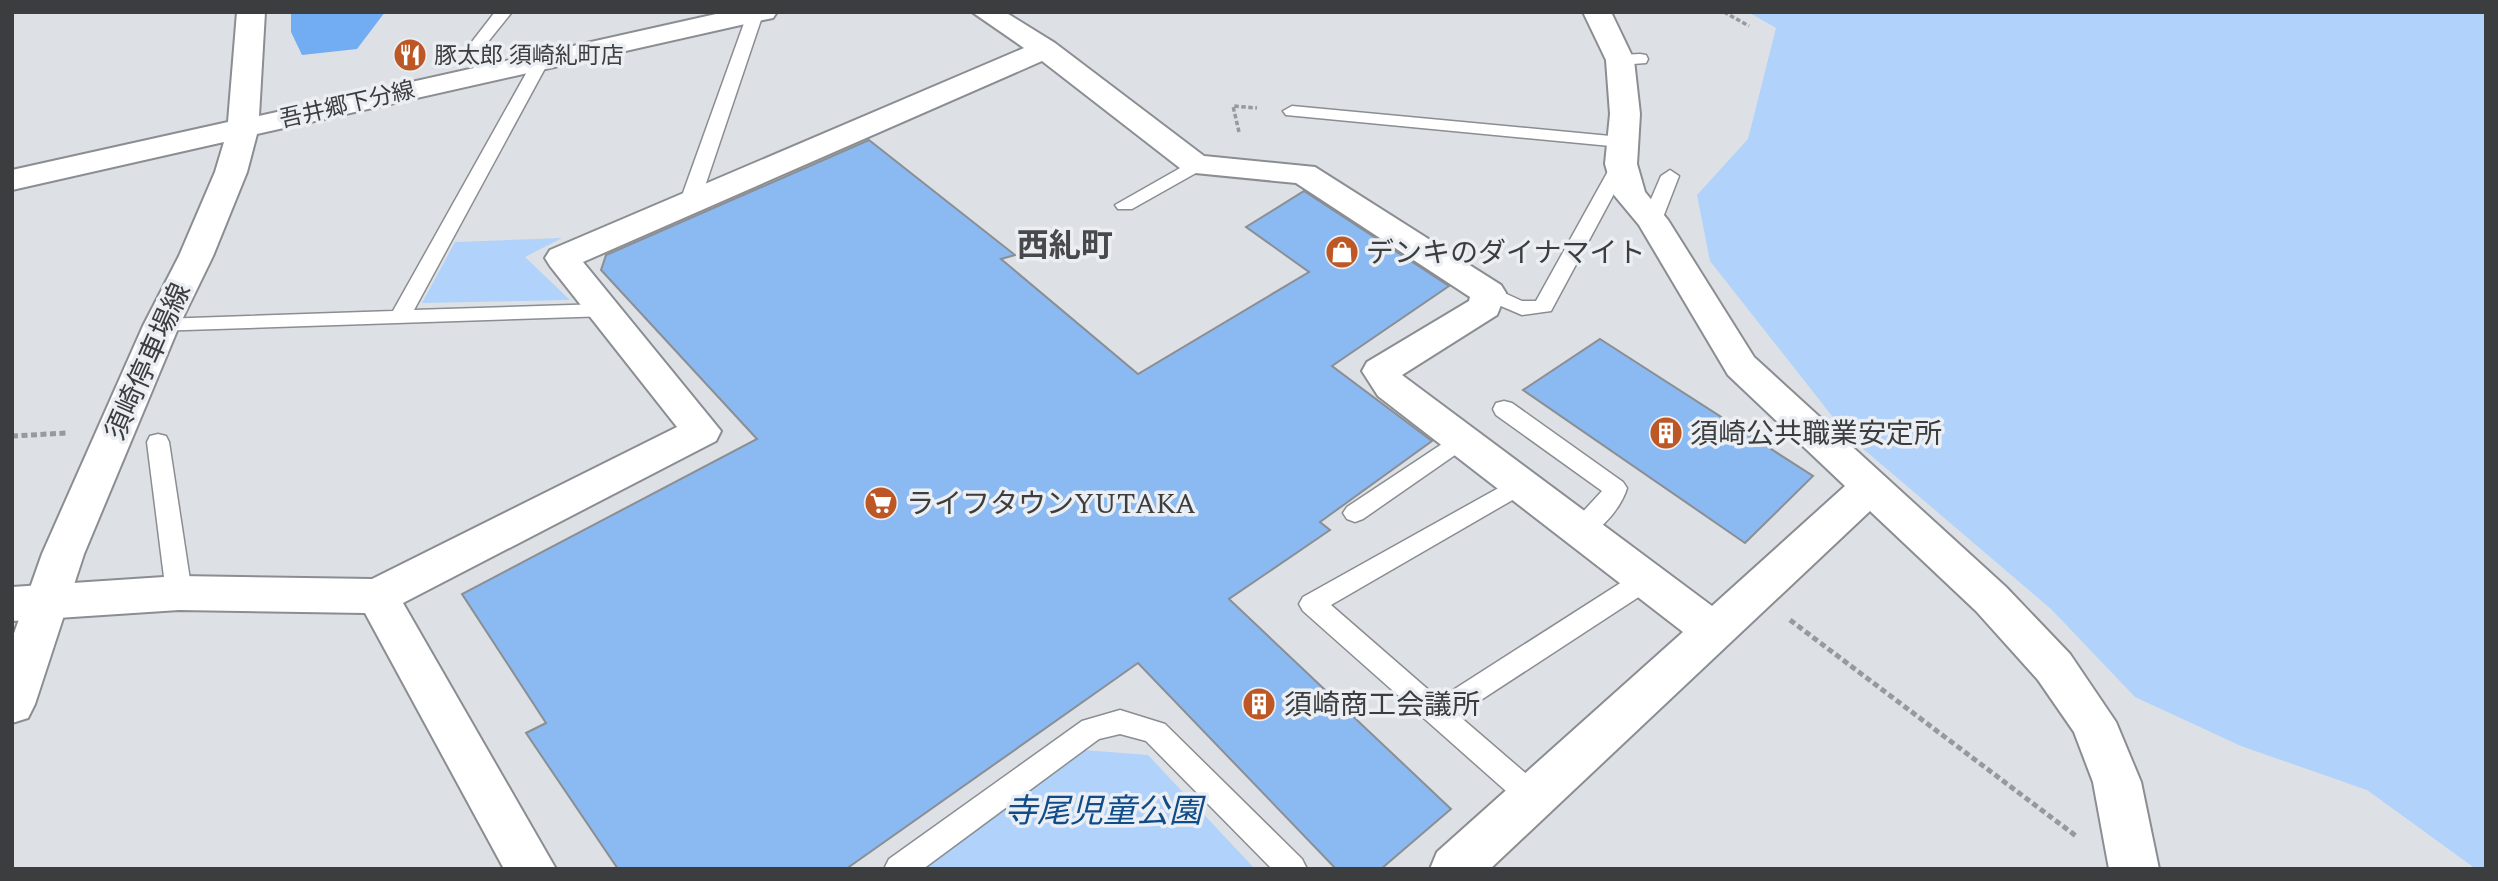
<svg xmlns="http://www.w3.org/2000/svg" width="2498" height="881" font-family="Spectral,'Noto Sans JP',serif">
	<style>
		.green { fill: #b0d2fb }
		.water { fill: #72acf3 }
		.building { fill: #8bb9f2; stroke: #8b8e92; stroke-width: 2 }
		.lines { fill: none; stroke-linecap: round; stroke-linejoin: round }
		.service-casing { stroke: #8a8d91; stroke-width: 3 }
		.minor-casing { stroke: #8a8d91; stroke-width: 4 }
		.secondary-casing { stroke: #8a8d91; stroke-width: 4 }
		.path-far1 { stroke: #979a9c; stroke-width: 3.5; stroke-dasharray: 4.5 2.5; stroke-linecap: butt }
		.path { stroke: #979a9c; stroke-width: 5; stroke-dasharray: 6 3.5; stroke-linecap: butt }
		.service { fill: #fff; fill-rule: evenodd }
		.minor { fill: #fff; fill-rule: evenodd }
		.secondary { fill: #fff; fill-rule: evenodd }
		.labels { text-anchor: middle; stroke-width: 7; stroke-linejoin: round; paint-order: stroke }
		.far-poi-label { font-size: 23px; fill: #3b3d3e; stroke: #ebeef2; text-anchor: start }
		.far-street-label { font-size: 23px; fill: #3b3d3e; stroke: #ebeef2 }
		.poi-label { font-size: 28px; fill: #3b3d3e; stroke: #ebeef2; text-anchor: start }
		.street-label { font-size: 28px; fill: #3b3d3e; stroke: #ebeef2 }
		.quarter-label { font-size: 32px; font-weight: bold; fill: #47494d; stroke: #ebeef2 }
		.near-park-label { font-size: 33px; font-style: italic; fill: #0f4c8a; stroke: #ebeef2 }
	</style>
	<rect width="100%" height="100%" fill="#dde1e5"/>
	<g class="green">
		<polygon points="1748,12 2486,12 2486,869 2476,869 2367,790 2241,746 2135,697 2051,609 1847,435 1710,261 1697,195 1748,139 1776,28"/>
		<polygon points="562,238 525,257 570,300 422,303 455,242"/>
		<polygon points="1084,750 1148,755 1255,869 923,869"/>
	</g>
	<polygon class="water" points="291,12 385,12 357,49 302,55 291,32"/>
	<g class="building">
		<polygon points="869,140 1015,255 1001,259 1138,374 1309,272 1246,227 1304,191 1449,286 1332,366 1432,441 1320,522 1330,530 1229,599 1451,809 1381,869 1336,869 1138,663 846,869 618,869 526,733 546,723 462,594 757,439 601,270 606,255"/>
		<polygon points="1600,339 1813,476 1745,543 1523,390"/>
	</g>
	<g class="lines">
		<defs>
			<g id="service">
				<polygon points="495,12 512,12 487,43 492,73 483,78 474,73 471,43"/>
				<polygon points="748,12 763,14 699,204 689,210 682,208 679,204"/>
				<polygon points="1640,54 1646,55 1648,59 1646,63 1620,65 1612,60 1620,55"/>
				<polygon points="541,56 549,61 414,310 602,304 612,311 609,316 154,331 151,326 161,319 393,311 533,61"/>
				<polygon points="1292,106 1621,137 1630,142 1621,147 1286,115 1283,111"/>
				<polygon points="1621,158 1630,164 1551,311 1522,315 1482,298 1479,293 1489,286 1522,301 1536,301 1612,164"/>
				<polygon points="1196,159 1205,165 1203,169 1132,209 1118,209 1115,205"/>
				<polygon points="1670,170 1679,176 1662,220 1659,224 1645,224 1642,220 1661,176"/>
				<path d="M 1504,401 L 1512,403 L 1623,482 L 1627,488 C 1621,509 1594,543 1570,536 L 1567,529 L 1602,491 L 1496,415 L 1493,409 L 1496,403 Z"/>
				<polygon points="1460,432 1468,434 1471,440 1468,446 1363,519 1355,522 1347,519 1343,513 1347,507"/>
				<polygon points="158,434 166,436 169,442 192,593 188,600 179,603 170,600 166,593 147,442 150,436"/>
				<polygon points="1520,476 1528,479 1532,485 1528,491 1331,605 1439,699 1636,573 1645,570 1654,573 1657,580 1654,587 1458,715 1544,789 1548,798 1544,807 1534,811 1524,807 1303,611 1299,604 1303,597"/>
				<polygon points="1120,710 1165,724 1302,859 1307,869 1272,869 1146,741 1120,734 1099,739 923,869 884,869 889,859 1082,721"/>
			</g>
			<polygon id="minor" points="972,12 1005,12 1055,43 1204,156 1315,167 1501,285 1506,293 1497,315 1402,375 1712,606 1845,486 1728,375 1639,225 1614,195 1605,164 1610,114 1606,60 1583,12 1611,12 1634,60 1640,114 1637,164 1645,192 1668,220 1754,357 2006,587 2070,654 2116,722 2141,782 2159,869 2109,869 2093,782 2074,732 2038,680 1976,611 1870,511 1490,869 1430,869 1437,852 1683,632 1378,396 1362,371 1367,362 1469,301 1470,297 1296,183 1185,172 1042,61 583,262 721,431 716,441 403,603 556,869 504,869 365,613 179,610 12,621 12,587 179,576 372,579 677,427 550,266 545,258 550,250 1024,48"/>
			<polygon id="secondary" points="237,12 265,12 259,116 725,12 777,12 773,18 763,20 257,134 247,172 213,256 179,326 84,554 35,704 28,718 12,723 12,639 42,554 143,326 179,256 215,172 224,142 12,190 12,170 228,122"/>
		</defs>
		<use href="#service" class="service-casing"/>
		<use href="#minor" class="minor-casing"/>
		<use href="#secondary" class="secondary-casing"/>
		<g class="path-far1">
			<polyline points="1724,12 1749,26"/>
			<polyline points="1239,132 1233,106 1257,108"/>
		</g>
		<g class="path">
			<polyline points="12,436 67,433"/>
			<polyline points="1790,620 2076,836"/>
		</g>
		<use href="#service" class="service"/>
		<use href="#minor" class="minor"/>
		<use href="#secondary" class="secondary"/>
	</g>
	<defs>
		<symbol id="restaurant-disc" viewBox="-11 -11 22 22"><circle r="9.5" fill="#bd5826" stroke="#ebeef2"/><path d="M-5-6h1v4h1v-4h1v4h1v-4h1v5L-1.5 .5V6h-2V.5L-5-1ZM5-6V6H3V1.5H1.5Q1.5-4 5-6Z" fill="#fff"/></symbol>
		<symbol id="shop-disc" viewBox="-11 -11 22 22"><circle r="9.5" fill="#bd5826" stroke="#ebeef2"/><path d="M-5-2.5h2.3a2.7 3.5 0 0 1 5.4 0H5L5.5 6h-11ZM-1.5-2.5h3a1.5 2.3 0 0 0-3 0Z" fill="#fff"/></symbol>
		<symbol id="building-disc" viewBox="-11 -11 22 22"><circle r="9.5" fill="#bd5826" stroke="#ebeef2"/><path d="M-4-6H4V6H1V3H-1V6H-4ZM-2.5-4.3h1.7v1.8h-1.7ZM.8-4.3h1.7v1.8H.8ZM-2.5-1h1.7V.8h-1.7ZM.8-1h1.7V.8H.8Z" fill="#fff"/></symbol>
		<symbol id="supermarket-disc" viewBox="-11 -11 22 22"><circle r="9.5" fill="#bd5826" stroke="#ebeef2"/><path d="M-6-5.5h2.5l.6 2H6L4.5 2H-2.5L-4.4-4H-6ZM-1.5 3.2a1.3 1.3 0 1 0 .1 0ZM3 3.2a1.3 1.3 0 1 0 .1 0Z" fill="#fff"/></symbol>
	</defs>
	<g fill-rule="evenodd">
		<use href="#restaurant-disc" x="391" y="36" width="38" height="38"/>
		<use href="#shop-disc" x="1323" y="233" width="38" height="38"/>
		<use href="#building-disc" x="1647" y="414" width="38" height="38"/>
		<use href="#supermarket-disc" x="862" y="484" width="38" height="38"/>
		<use href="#building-disc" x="1240" y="685" width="38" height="38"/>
	</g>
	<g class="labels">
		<g class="far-poi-label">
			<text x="434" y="63">豚太郎 須崎糺町店</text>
		</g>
		<g class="far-street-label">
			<text transform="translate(347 104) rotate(-13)" y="8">吾井郷下分線</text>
		</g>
		<g class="poi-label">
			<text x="1366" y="262">デンキのダイナマイト</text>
			<text x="1690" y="443">須崎公共職業安定所</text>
			<text x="906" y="513">ライフタウンYUTAKA</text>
			<text x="1284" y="714">須崎商工会議所</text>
		</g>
		<g class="street-label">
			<text transform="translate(147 361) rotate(-66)" y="10">須崎停車場線</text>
		</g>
		<g class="quarter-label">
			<text x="1065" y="256">西糺町</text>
		</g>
		<g class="near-park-label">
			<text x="1103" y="822">寺尾児童公園</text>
		</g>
	</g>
	<rect width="2498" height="881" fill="none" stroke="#3b3d3e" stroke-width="28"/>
</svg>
